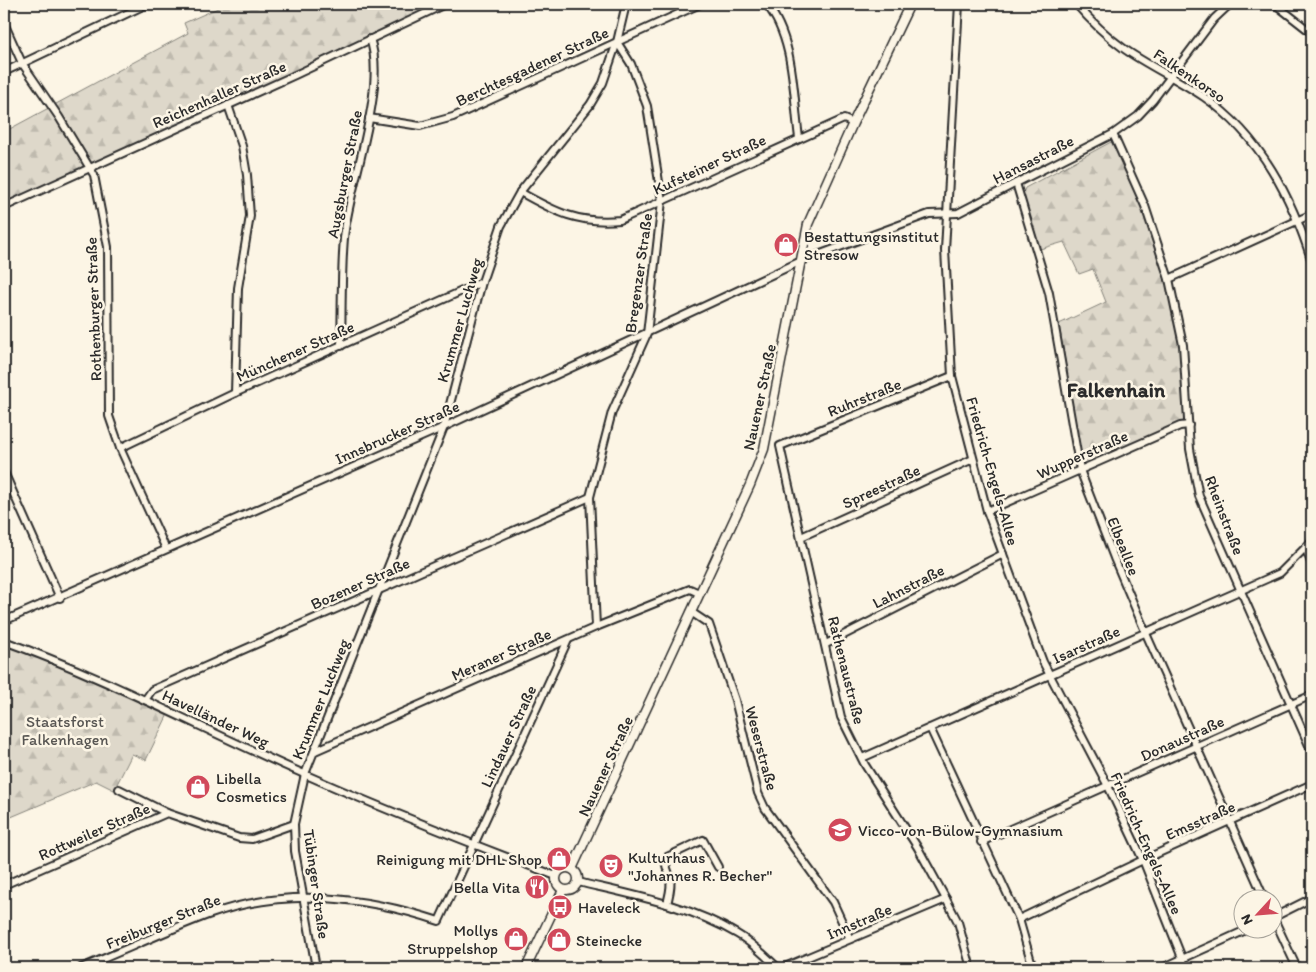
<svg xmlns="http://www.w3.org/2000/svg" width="1316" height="972" font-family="Itim,sans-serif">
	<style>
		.forest { fill: url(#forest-firs); stroke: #84827a }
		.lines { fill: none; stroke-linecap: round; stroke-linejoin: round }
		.minor-casing { stroke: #2b2b2b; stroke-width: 10 }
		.major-casing { stroke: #2b2b2b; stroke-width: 11 }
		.minor { stroke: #fcf5e5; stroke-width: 6 }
		.major { stroke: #fcf5e5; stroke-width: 8 }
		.labels { text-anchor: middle; stroke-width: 5; stroke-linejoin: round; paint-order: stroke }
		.street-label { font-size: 16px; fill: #2b2b2b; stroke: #fcf5e5 }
		.poi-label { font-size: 16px; fill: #2b2b2b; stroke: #fcf5e5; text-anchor: start }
		.park-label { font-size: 16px; fill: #585653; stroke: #fcf5e5 }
		.district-label { font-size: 21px; font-weight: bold; fill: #2b2b2b; stroke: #fcf5e5 }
	</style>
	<defs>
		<pattern id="forest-firs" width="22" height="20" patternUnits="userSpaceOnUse" patternTransform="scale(1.25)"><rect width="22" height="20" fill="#ded8ca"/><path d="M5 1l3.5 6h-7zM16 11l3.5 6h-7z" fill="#bfbaae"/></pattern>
	</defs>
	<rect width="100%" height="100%" fill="#fcf5e5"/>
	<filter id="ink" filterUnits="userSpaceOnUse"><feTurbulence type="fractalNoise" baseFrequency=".02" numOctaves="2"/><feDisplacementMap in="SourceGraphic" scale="10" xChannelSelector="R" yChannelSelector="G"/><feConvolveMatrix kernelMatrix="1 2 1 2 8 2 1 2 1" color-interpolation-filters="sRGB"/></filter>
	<g filter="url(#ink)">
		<g class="forest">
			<polygon points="227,4 443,4 4,207 4,132 188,33 184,23"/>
			<path d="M 1111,142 L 1115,144 C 1144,208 1171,275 1180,346 C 1183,370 1184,394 1186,418 L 1183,422 L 1086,464 L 1081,458 L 1059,324 L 1106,302 L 1093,269 L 1079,274 L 1064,242 L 1040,249 L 1023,193 L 1025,188 Z"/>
			<polygon points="4,641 169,712 146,760 132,754 114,790 96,781 4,820"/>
		</g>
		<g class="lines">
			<defs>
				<g id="minor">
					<path d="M 766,4 C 795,38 793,95 799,138"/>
					<polyline points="959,4 945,250 952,376 987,511 1043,662 1108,786 1143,860 1186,968"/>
					<path d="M 1076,4 C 1090,20 1105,35 1123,48 C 1148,66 1178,79 1204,97 C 1261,136 1292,198 1312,262"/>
					<polyline points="1275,4 1312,33"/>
					<polyline points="4,23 22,63 59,117 94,175 108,247 109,416 120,448 166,549"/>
					<polyline points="4,72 147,4"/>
					<polyline points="228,105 242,146 247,175 250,216 238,288 235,393"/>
					<polyline points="369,118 420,126 453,117 700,4"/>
					<polyline points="1113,134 1145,206 1169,279 1183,345 1190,449 1199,496 1312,752"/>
					<polyline points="1016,183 1049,293 1080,470 1114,558 1148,638 1265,900"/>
					<path d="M 520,192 C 555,212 579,224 620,220 L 844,119 L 853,123"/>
					<polyline points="4,207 295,75 445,4"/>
					<polyline points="1169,279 1312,214"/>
					<path d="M 341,346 C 342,310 341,274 344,238 C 349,185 388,87 370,39"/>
					<polyline points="952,376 780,446 841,717 865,765 918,848 946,899 958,922 971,968"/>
					<polyline points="120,448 235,393 482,282"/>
					<polyline points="4,472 60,598"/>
					<polyline points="987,511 1180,426 1189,425"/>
					<polyline points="801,537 973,459"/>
					<polyline points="1306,549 1312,565"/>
					<polyline points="691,612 709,624 735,700 758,793 765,808 833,902 850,939"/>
					<polyline points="4,621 444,427 799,262 929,214 958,213 1016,183 1113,134 1138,116 1153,100 1214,19 1230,4"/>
					<polyline points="596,627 590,497 612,412 647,334 662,201 647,106 631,64 617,42"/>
					<path d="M 4,641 C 107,678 204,730 304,774 C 387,811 472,844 556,876"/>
					<polyline points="826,644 1003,554"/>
					<polyline points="145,700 152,690 590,497"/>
					<polyline points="930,728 1019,919 1033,968"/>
					<polyline points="315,751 596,627 690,589 699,593"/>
					<polyline points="862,758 1280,573 1312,541"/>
					<polyline points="119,789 167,813 239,838 252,839 294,824"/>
					<polyline points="981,842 1312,695"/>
					<path d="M 578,882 C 632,895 689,905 737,934 C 753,943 765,956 778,968"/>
					<polyline points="4,885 167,813"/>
					<path d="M 667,904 C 669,895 672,887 670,878 C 669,870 663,865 667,857 L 703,840 L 718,867"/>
					<polyline points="1274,917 1312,898"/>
					<polyline points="1019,919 1143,860 1312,784"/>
					<polyline points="1274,919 1297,968"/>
					<path d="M 81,968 C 123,951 165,931 208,915 C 285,887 363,896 439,921 L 568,640"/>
					<polyline points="316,968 295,851 294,824 305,774 444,427 482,282 501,226 520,192 590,105 603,83 617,42 626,4"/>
					<polyline points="782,968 946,899"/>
					<polyline points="1162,968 1246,930"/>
				</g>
				<g id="major">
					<circle cx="567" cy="879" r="11"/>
					<polyline points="572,869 750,485 764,449 808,224 853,123 910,4"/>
					<polyline points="526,968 563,890"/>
				</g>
			</defs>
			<use href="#minor" class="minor-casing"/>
			<use href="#major" class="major-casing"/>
			<use href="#minor" class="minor"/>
			<use href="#major" class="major"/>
		</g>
	</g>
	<defs>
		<symbol id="shop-disc" viewBox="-11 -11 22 22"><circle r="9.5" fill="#d1495b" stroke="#fcf5e5"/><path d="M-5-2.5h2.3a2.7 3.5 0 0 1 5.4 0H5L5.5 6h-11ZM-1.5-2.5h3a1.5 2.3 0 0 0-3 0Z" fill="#fff"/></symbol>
		<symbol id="school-disc" viewBox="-11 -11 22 22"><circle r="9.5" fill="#d1495b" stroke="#fcf5e5"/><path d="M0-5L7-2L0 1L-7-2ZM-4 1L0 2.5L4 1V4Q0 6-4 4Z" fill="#fff"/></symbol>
		<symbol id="theatre-disc" viewBox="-11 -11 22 22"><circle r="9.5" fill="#d1495b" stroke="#fcf5e5"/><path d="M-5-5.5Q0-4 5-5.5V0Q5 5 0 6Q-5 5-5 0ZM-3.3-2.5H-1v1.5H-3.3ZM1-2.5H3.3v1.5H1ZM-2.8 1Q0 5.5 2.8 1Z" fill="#fff"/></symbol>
		<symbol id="restaurant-disc" viewBox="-11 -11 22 22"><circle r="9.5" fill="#d1495b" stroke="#fcf5e5"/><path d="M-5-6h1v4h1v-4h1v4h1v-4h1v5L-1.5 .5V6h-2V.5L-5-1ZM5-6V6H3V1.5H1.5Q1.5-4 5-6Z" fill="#fff"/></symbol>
		<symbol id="bus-disc" viewBox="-11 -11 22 22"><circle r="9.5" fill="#d1495b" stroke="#fcf5e5"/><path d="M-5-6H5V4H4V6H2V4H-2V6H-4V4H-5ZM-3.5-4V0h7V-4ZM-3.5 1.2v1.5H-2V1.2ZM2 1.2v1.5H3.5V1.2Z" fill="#fff"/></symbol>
	</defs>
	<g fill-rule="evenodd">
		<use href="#shop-disc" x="772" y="231" width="28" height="28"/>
		<use href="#shop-disc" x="184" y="773" width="28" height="28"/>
		<use href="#school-disc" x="826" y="816" width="28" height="28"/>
		<use href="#shop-disc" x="545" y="845" width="28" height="28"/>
		<use href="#theatre-disc" x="597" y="852" width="28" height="28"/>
		<use href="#restaurant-disc" x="523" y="873" width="28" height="28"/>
		<use href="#bus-disc" x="546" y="893" width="28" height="28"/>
		<use href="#shop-disc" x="502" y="925" width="28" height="28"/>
		<use href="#shop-disc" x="545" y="926" width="28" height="28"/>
	</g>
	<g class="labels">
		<g class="street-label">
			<text transform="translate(532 66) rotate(-25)" y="6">Berchtesgadener Straße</text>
			<text transform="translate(1190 75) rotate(34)" y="6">Falkenkorso</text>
			<text transform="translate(219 94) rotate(-24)" y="6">Reichenhaller Straße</text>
			<text transform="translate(1033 159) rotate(-27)" y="6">Hansastraße</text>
			<text transform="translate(709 164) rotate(-25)" y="6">Kufsteiner Straße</text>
			<text transform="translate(344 174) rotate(-79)" y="6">Augsburger Straße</text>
			<text transform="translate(638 273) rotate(-82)" y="6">Bregenzer Straße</text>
			<text transform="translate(93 309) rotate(-92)" y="6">Rothenburger Straße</text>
			<text transform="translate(459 320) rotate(-74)" y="6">Krummer Luchweg</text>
			<text transform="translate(295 351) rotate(-24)" y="6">Münchener Straße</text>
			<text transform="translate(759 397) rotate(-78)" y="6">Nauener Straße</text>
			<text transform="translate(864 397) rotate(-22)" y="6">Ruhrstraße</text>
			<text transform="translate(397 432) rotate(-24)" y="6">Innsbrucker Straße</text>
			<text transform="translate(1082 454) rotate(-24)" y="6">Wupperstraße</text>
			<text transform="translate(993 471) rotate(74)" y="6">Friedrich-Engels-Allee</text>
			<text transform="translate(881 486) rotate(-25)" y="6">Spreestraße</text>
			<text transform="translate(1225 515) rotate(69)" y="6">Rheinstraße</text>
			<text transform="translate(1124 546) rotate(68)" y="6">Elbeallee</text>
			<text transform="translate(360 583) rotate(-24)" y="6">Bozener Straße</text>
			<text transform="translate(908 586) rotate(-27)" y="6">Lahnstraße</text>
			<text transform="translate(1086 644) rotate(-24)" y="6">Isarstraße</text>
			<text transform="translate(501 654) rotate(-24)" y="6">Meraner Straße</text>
			<text transform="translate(847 670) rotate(76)" y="6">Rathenaustraße</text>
			<text transform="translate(320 699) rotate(-68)" y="6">Krummer Luchweg</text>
			<text transform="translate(216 718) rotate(25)" y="6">Havelländer Weg</text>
			<text transform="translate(508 736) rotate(-65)" y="6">Lindauer Straße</text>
			<text transform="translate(1182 738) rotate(-24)" y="6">Donaustraße</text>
			<text transform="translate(762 748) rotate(75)" y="6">Weserstraße</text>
			<text transform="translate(605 766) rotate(-65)" y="6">Nauener Straße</text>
			<text transform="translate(1200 820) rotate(-24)" y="6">Emsstraße</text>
			<text transform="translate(94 831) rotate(-24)" y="6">Rottweiler Straße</text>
			<text transform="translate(1147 843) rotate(66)" y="6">Friedrich-Engels-Allee</text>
			<text transform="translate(317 884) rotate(82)" y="6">Tübinger Straße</text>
			<text transform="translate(163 921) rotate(-22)" y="6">Freiburger Straße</text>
			<text transform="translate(859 921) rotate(-23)" y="6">Innstraße</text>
		</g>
		<g class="poi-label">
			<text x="804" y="242">Bestattungsinstitut<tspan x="804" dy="18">Stresow</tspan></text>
			<text x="216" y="784">Libella<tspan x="216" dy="18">Cosmetics</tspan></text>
			<text x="858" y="836">Vicco-von-Bülow-Gymnasium</text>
			<text x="628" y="863">Kulturhaus<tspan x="628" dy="18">"Johannes R. Becher"</tspan></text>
			<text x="542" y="865" text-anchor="end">Reinigung mit DHL Shop</text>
			<text x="520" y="893" text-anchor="end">Bella Vita</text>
			<text x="578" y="913">Haveleck</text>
			<text x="498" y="936" text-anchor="end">Mollys<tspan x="498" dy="18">Struppelshop</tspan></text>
			<text x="576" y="946">Steinecke</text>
		</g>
		<g class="park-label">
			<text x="65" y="727">Staatsforst<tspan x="65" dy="18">Falkenhagen</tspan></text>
		</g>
		<g class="district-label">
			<text x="1116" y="397">Falkenhain</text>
		</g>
	</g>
	<rect width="1316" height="972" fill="none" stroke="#fcf5e5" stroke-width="20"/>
	<rect x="10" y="10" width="1296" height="952" fill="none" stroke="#2b2b2b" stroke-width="2" filter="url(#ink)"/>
	<g transform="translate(1258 914) rotate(244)"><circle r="24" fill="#fcf5e5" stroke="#a8a49b"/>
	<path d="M0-4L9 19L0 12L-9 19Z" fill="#d1495b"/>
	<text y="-8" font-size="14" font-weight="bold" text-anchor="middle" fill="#2b2b2b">N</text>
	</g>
</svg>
